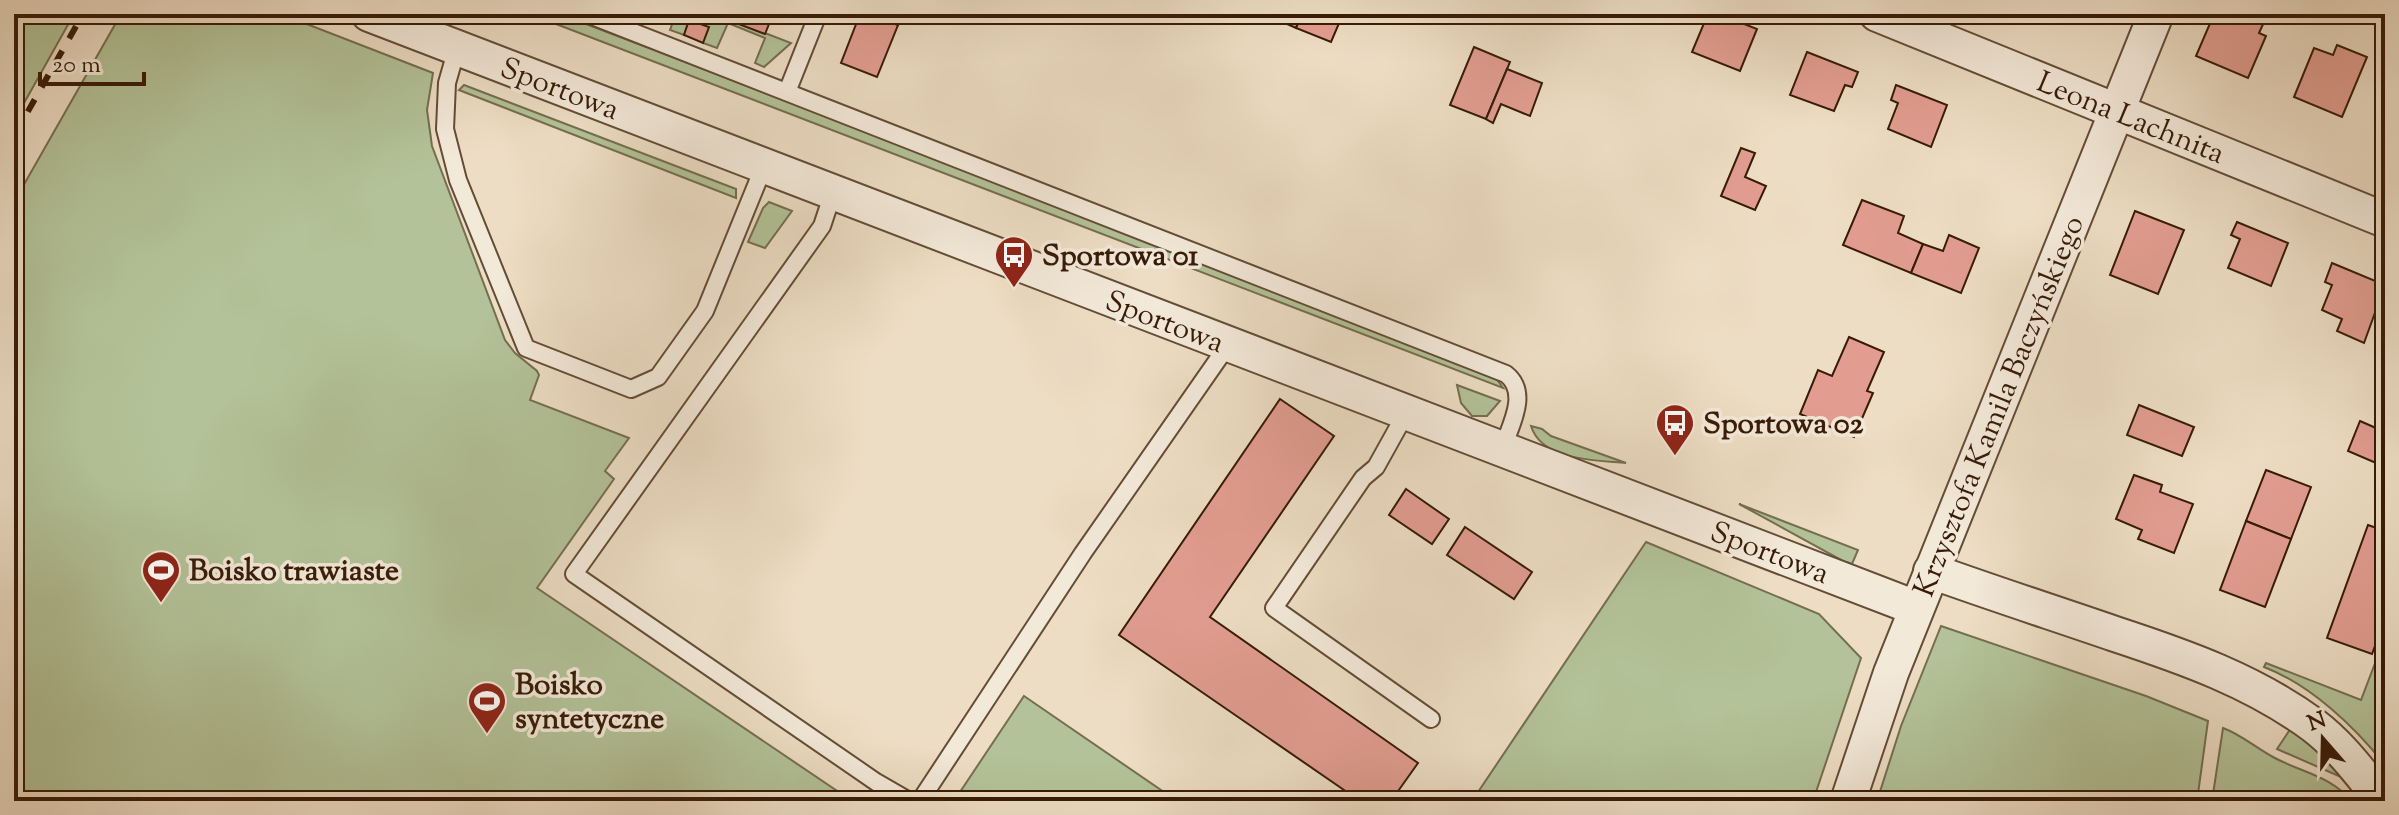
<svg xmlns="http://www.w3.org/2000/svg" width="2399" height="815" viewBox="0 0 2399 815" font-family="'Sorts Mill Goudy',serif">
	<style>
		.green { fill: #b3c298; stroke: #756e50; stroke-width: 2 }
		.building { fill: #e29d90; stroke: #371b07; stroke-width: 2 }
		.lines { fill: none; stroke-linecap: round; stroke-linejoin: round }
		.lane-casing { stroke: #644c36; stroke-width: 20 }
		.street-casing { stroke: #644c36; stroke-width: 38 }
		.lane { stroke: #f3e9d9; stroke-width: 16 }
		.street { stroke: #f3e9d9; stroke-width: 34 }
		.rail { stroke: #371b07; stroke-width: 6; stroke-dasharray: 14 14; stroke-linecap: butt }
		.labels { text-anchor: middle; stroke-width: 7; stroke-linejoin: round; paint-order: stroke }
		.street-label { font-size: 30px; fill: #371b07; stroke: #f3e9d9 }
		.poi-label { font-size: 30px; font-weight: bold; fill: #371b07; stroke: #f3e9d9; text-anchor: start }
	</style>
	<rect width="100%" height="100%" fill="#edddc4"/>
	<filter id="stains"><feTurbulence type="fractalNoise" baseFrequency=".0025" numOctaves="4"/><feColorMatrix values="0 0 0 0 .2 0 0 0 0 .09 0 0 0 0 .02 0 0 0 .5 -.17"/></filter>
	<radialGradient id="worn" r=".72"><stop offset=".6" stop-color="#630" stop-opacity="0"/><stop offset="1" stop-color="#630" stop-opacity=".3"/></radialGradient>
	<g class="green">
		<polygon points="14,14 74,14 14,121"/>
		<polygon points="121,14 281,14 433,73 427,110 432,146 505,340 515,353 537,371 539,375 530,400 629,438 605,471 614,479 537,588 852,801 14,801 14,202"/>
		<polygon points="530,14 560,14 654,50 1481,371 1496,378 1503,388"/>
		<polygon points="676,14 715,14 791,43 764,67 755,63 765,38 728,23 717,48 703,43 690,20 684,35 670,30"/>
		<polygon points="464,85 736,189 736,198 459,90"/>
		<polygon points="769,202 792,211 765,248 748,242 763,208"/>
		<polygon points="1457,385 1500,401 1487,416 1472,416 1461,403"/>
		<path d="M 1531,426 L 1542,429 L 1551,436 L 1626,463 C 1595,460 1542,461 1531,426 Z"/>
		<polygon points="1739,504 1858,550 1852,564 1843,561"/>
		<polygon points="1646,542 1819,614 1861,658 1813,801 1472,801"/>
		<polygon points="1941,626 2146,696 2208,721 2197,801 1877,801 1901,726"/>
		<path d="M 2385,637 L 2385,765 C 2355,727 2311,685 2264,667 L 2266,663 L 2361,700 Z"/>
		<polygon points="1024,696 1177,801 954,801"/>
		<path d="M 2223,728 C 2242,735 2256,748 2273,757 C 2300,772 2332,776 2351,801 L 2212,801 Z"/>
		<polygon points="2294,730 2313,744 2348,780 2277,749 2289,731"/>
	</g>
	<g class="building">
		<polygon points="731,14 773,14 765,34 728,20"/>
		<polygon points="860,14 870,14 898,25 877,77 841,63"/>
		<polygon points="870,14 903,14 898,25"/>
		<polygon points="1264,14 1302,14 1296,28"/>
		<polygon points="1302,14 1343,14 1331,42 1296,28"/>
		<polygon points="2214,14 2236,24 2241,14 2264,22 2259,33 2266,36 2248,78 2196,56"/>
		<polygon points="1707,16 1721,22 1724,16 1757,29 1740,71 1692,52"/>
		<polygon points="689,20 709,27 703,43 684,35"/>
		<polygon points="2337,45 2367,57 2342,117 2294,97 2314,48 2333,55"/>
		<polygon points="1474,47 1510,62 1486,119 1450,105"/>
		<polygon points="1807,52 1858,72 1852,87 1845,85 1834,111 1790,95"/>
		<polygon points="1507,69 1542,83 1530,116 1501,104 1493,123 1486,119"/>
		<polygon points="1896,85 1947,105 1931,147 1888,129 1898,103 1891,100"/>
		<polygon points="1741,148 1755,153 1745,177 1766,186 1755,210 1721,196"/>
		<polygon points="1862,200 1904,216 1898,233 1923,244 1911,273 1843,245"/>
		<polygon points="2135,211 2184,230 2158,294 2110,275"/>
		<polygon points="2237,222 2288,243 2271,286 2228,268 2240,239 2231,235"/>
		<polygon points="1949,235 1979,248 1961,293 1911,273 1923,244 1943,251"/>
		<polygon points="2332,263 2385,285 2364,343 2337,331 2342,319 2322,310 2332,285 2325,282"/>
		<polygon points="1849,337 1884,352 1867,391 1873,393 1854,437 1800,414 1818,370 1832,376"/>
		<polygon points="1280,399 1334,436 1210,617 1418,763 1391,801 1360,801 1119,635"/>
		<polygon points="2139,405 2194,427 2182,456 2127,435"/>
		<polygon points="2360,421 2385,432 2383,466 2348,451"/>
		<polygon points="2266,470 2311,487 2291,539 2246,521"/>
		<polygon points="2134,475 2162,485 2160,492 2193,504 2174,553 2138,539 2142,530 2116,519"/>
		<polygon points="1406,489 1449,519 1432,544 1389,515"/>
		<polygon points="2246,521 2291,539 2265,607 2220,590"/>
		<polygon points="2368,525 2385,531 2385,619 2372,654 2327,638"/>
		<polygon points="1465,527 1532,572 1514,599 1447,555"/>
	</g>
	<g class="lines">
		<g class="lane-casing">
			<g id="lane">
				<path d="M 587,14 L 1506,374 C 1530,393 1510,426 1502,450"/>
				<polyline points="457,48 447,83 445,129 458,180 526,348 631,389 658,377 705,311 764,166"/>
				<polyline points="787,92 818,14"/>
				<polyline points="833,193 822,226 574,574 876,782 909,801"/>
				<polyline points="1406,413 1376,467 1363,478 1274,608 1431,719"/>
				<polyline points="920,801 1083,553 1228,345"/>
			</g>
		</g>
		<g class="street-casing">
			<g id="street">
				<polyline points="369,14 1916,608"/>
				<polyline points="1877,14 2385,220"/>
				<path d="M 1931,571 C 1992,593 2054,613 2115,634 C 2185,657 2253,681 2313,725 C 2341,746 2361,774 2383,801"/>
				<polyline points="1848,801 1891,673 2156,14"/>
			</g>
		</g>
		<use href="#lane" class="lane"/>
		<use href="#street" class="street"/>
		<polyline class="rail" points="14,136 83,14"/>
	</g>
	<defs>
		<g id="bus-pin" transform="scale(2)"><path d="M0 17L-7.5 6A9.5 9.5 0 1 1 7.5 6Z" fill="#8f2418" stroke="#f3e9d9"/><path d="M-5-6H5V4H4V6H2V4H-2V6H-4V4H-5ZM-3.5-4V0h7V-4ZM-3.5 1.2v1.5H-2V1.2ZM2 1.2v1.5H3.5V1.2Z" fill="#fff"/></g>
		<g id="stadium-pin" transform="scale(2)"><path d="M0 17L-7.5 6A9.5 9.5 0 1 1 7.5 6Z" fill="#8f2418" stroke="#f3e9d9"/><path d="M0-5a6.5 5 0 1 0 0 10a6.5 5 0 1 0 0-10ZM-3.5-1.8h7v3.6h-7Z" fill="#fff"/></g>
	</defs>
	<g fill-rule="evenodd">
		<use href="#bus-pin" x="1014" y="255"/>
		<use href="#bus-pin" x="1675" y="423"/>
		<use href="#stadium-pin" x="161" y="570"/>
		<use href="#stadium-pin" x="487" y="701"/>
	</g>
	<g class="labels">
		<g class="street-label">
			<text transform="translate(560 88) rotate(21)" y="10">Sportowa</text>
			<text transform="translate(2131 117) rotate(22)" y="10">Leona Lachnita</text>
			<text transform="translate(1165 321) rotate(21)" y="10">Sportowa</text>
			<text transform="translate(1998 406) rotate(-68)" y="10">Krzysztofa Kamila Baczyńskiego</text>
			<text transform="translate(1770 552) rotate(21)" y="10">Sportowa</text>
		</g>
		<g class="poi-label">
			<text x="1042" y="265">Sportowa 01</text>
			<text x="1703" y="433">Sportowa 02</text>
			<text x="189" y="580">Boisko trawiaste</text>
			<text x="515" y="694">Boisko<tspan x="515" dy="34">syntetyczne</tspan></text>
		</g>
	</g>
	<rect width="2399" height="815" fill="none" stroke="#edddc4" stroke-width="48"/>
	<rect x="16" y="16" width="2367" height="783" fill="none" stroke="#371b07" stroke-width="4"/>
	<rect x="24" y="24" width="2351" height="767" fill="none" stroke="#371b07" stroke-width="2"/>
	<g transform="translate(2323 739) rotate(340)" stroke="#f3e9d9" stroke-width="6" paint-order="stroke">
	<path d="M0-6L14 30L0 20L-14 30Z" fill="#371b07"/>
	<text y="-12" font-size="22" font-weight="bold" text-anchor="middle" fill="#371b07">N</text>
	</g>
	<path d="M40 72v12h104v-12" fill="none" stroke="#371b07" stroke-width="4"/>
	<text x="52" y="72" font-size="24" fill="#371b07" stroke="#f3e9d9" stroke-width="6" paint-order="stroke">20 m</text>
	<rect width="100%" height="100%" filter="url(#stains)"/>
	<rect width="100%" height="100%" fill="url(#worn)"/>
</svg>
